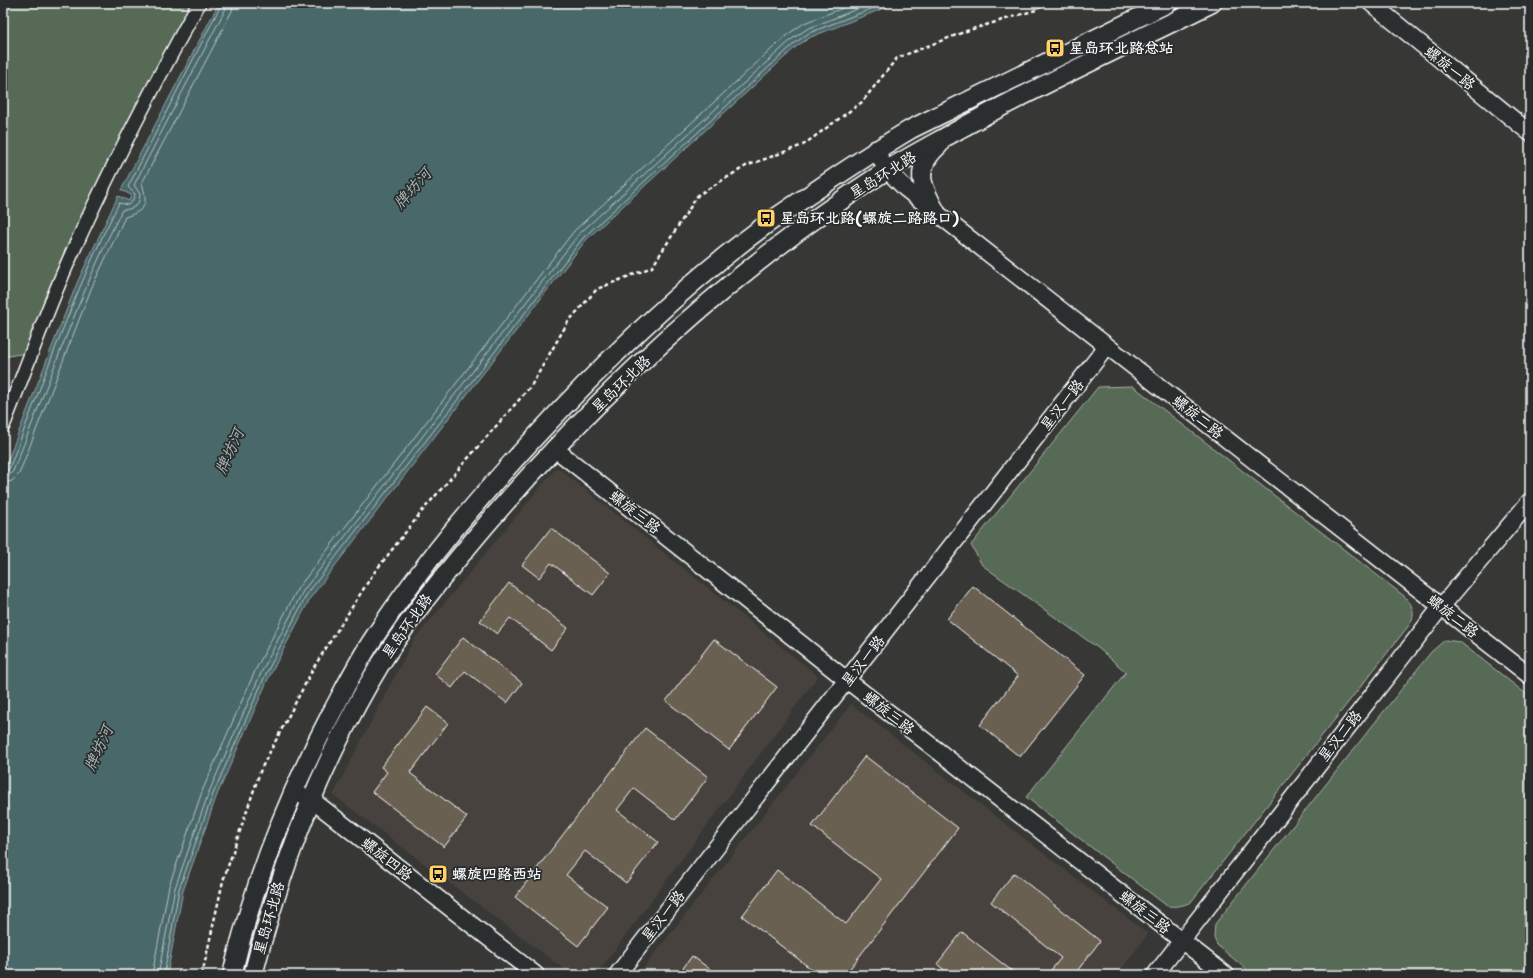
<svg xmlns="http://www.w3.org/2000/svg" width="1533" height="978" viewBox="0 0 1533 978" font-family="'Shantell Sans','LXGW WenKai TC',sans-serif">
	<style>
		.built { fill: #46433d }
		.green { fill: #566a56; stroke: #aab4aa }
		.water { fill: #4a686b; stroke: #92a4a6 }
		.lines { fill: none; stroke-linecap: round; stroke-linejoin: round }
		.shore { stroke: #b7c3c4; stroke-width: 1 }
		.building { fill: #696051; stroke: #fff }
		.minor-casing { stroke: #fff; stroke-width: 16 }
		.tertiary-casing { stroke: #fff; stroke-width: 19 }
		.secondary-casing { stroke: #fff; stroke-width: 21 }
		.path { stroke: #fff; stroke-width: 2.5; stroke-dasharray: 4 3; stroke-linecap: butt }
		.minor { stroke: #2a2d2e; stroke-width: 13 }
		.tertiary { stroke: #2a2d2e; stroke-width: 16 }
		.secondary { stroke: #2a2d2e; stroke-width: 18 }
		.labels { text-anchor: middle; stroke-width: 3.5; stroke-linejoin: round; paint-order: stroke }
		.poi-label { font-size: 15px; font-weight: bold; fill: #fff; stroke: #2a2d2e; text-anchor: start }
		.street-label { font-size: 15px; fill: #fff; stroke: #2a2d2e }
		.water-label { font-size: 16px; font-style: italic; fill: #aebbbc; stroke: #2a2d2e }
	</style>
	<rect width="100%" height="100%" fill="#373735"/>
	<filter id="ink" filterUnits="userSpaceOnUse"><feTurbulence type="fractalNoise" baseFrequency=".025" numOctaves="2"/><feDisplacementMap in="SourceGraphic" scale="8" xChannelSelector="R" yChannelSelector="G"/><feConvolveMatrix kernelMatrix="1 2 1 2 8 2 1 2 1" color-interpolation-filters="sRGB"/></filter>
	<g filter="url(#ink)">
		<g class="built">
			<polygon points="557,467 818,676 596,975 572,975 333,795 413,641"/>
			<polygon points="851,704 1148,934 1117,975 638,975"/>
		</g>
		<g class="green">
			<polygon points="3,3 194,3 26,353 3,357"/>
			<path d="M 1133,386 L 1404,596 C 1413,605 1416,613 1410,624 L 1191,902 C 1183,906 1176,907 1167,906 L 1026,797 L 1126,672 L 1098,648 L 982,565 L 971,545 L 1098,387 Z"/>
			<polygon points="1445,640 1460,642 1530,697 1530,975 1253,975 1217,945 1214,938 1215,924 1431,652"/>
		</g>
		<polygon class="water" points="219,3 897,3 811,37 797,46 586,240 311,597 269,677 217,795 183,891 167,975 3,975 3,472 77,283 118,196 129,201 131,195 121,190"/>
		<g class="lines">
			<g class="shore">
				<path d="M 3,472 L 9,469 C 44,380 75,288 119,203 L 128,205 L 132,202 L 135,194 L 128,187 L 222,3"/>
				<path d="M 3,477 L 9,476 L 13,471 C 49,384 79,294 122,210 C 132,209 140,207 140,194 L 134,185 L 226,8 L 227,3"/>
				<path d="M 3,483 L 12,481 L 19,474 L 91,289 L 125,217 C 147,210 148,204 142,183 L 232,11 L 233,3"/>
				<polyline points="152,975 169,886 203,789 255,671 298,588 574,231 787,35 804,23 856,3"/>
				<polyline points="158,975 175,888 209,792 261,673 303,591 579,234 792,39 807,29 872,3"/>
				<polyline points="164,975 179,889 213,794 265,676 307,594 583,238 795,43 809,33 886,3"/>
			</g>
		</g>
		<g class="building">
			<polygon points="551,528 610,573 593,595 551,563 539,578 522,565"/>
			<polygon points="509,583 568,628 551,650 510,618 497,634 480,621"/>
			<polygon points="973,586 1085,675 1020,757 980,725 1018,676 947,619"/>
			<polygon points="463,637 522,683 507,703 465,671 452,688 435,674"/>
			<polygon points="714,639 777,687 729,750 666,701"/>
			<polygon points="427,707 448,723 410,773 467,817 444,847 372,792 387,772 381,767"/>
			<polygon points="645,728 708,777 675,820 634,788 617,810 658,842 626,883 585,851 566,875 608,907 578,946 515,897"/>
			<polygon points="865,756 958,828 845,975 819,975 742,916 777,870 846,924 881,879 812,826"/>
			<polygon points="1014,873 1100,941 1074,975 1047,975 1061,958 991,902"/>
			<polygon points="962,932 1017,975 950,975 937,964"/>
			<polygon points="692,956 718,975 678,975"/>
		</g>
		<g class="lines">
			<g class="minor-casing">
				<path id="minor" d="M 3,426 C 23,376 41,326 62,276 C 102,183 150,92 199,3"/>
			</g>
			<g class="tertiary-casing">
				<g id="tertiary">
					<polyline points="1371,3 1530,133"/>
					<polyline points="875,149 887,170 906,189 1530,676"/>
					<polyline points="554,448 848,681 1226,975"/>
					<polyline points="293,792 312,800 536,975"/>
					<polyline points="617,975 1107,346"/>
					<polyline points="1155,975 1441,607 1530,501"/>
				</g>
			</g>
			<g class="secondary-casing">
				<g id="secondary">
					<path d="M 936,212 C 921,185 913,168 939,145"/>
					<path d="M 232,975 C 253,884 288,796 331,714 C 345,688 358,661 375,636 C 422,564 478,499 536,436 C 608,358 685,283 771,221 C 791,207 811,194 831,180 C 858,162 884,145 911,129 L 1168,3"/>
					<path d="M 253,975 C 279,874 316,776 368,685 C 401,627 443,576 486,525 C 601,391 735,268 884,172 C 908,157 933,144 958,130 C 1041,84 1127,45 1212,3"/>
				</g>
			</g>
			<polyline class="path" points="202,975 223,881 261,769 314,667 373,574 423,510 531,386 568,322 597,289 652,267 698,195 746,166 803,145 862,102 897,58 969,30 1036,10 1046,3"/>
			<use href="#minor" class="minor"/>
			<use href="#tertiary" class="tertiary"/>
			<use href="#secondary" class="secondary"/>
		</g>
	</g>
	<defs>
		<g id="bus-square" transform="scale(1)"><rect x="-9" y="-9" width="18" height="18" rx="4" fill="#ffd166" stroke="#2a2d2e"/><path d="M-5-6H5V4H4V6H2V4H-2V6H-4V4H-5ZM-3.5-4V0h7V-4ZM-3.5 1.2v1.5H-2V1.2ZM2 1.2v1.5H3.5V1.2Z" fill="#111"/></g>
	</defs>
	<g fill-rule="evenodd">
		<use href="#bus-square" x="1055" y="48"/>
		<use href="#bus-square" x="766" y="218"/>
		<use href="#bus-square" x="438" y="874"/>
	</g>
	<g class="labels">
		<g class="poi-label">
			<text x="1069" y="53">星岛环北路总站</text>
			<text x="780" y="223">星岛环北路(螺旋二路路口)</text>
			<text x="452" y="879">螺旋四路西站</text>
		</g>
		<g class="street-label">
			<text transform="translate(1450 68) rotate(39)" y="5">螺旋一路</text>
			<text transform="translate(883 175) rotate(-32)" y="5">星岛环北路</text>
			<text transform="translate(621 384) rotate(-44)" y="5">星岛环北路</text>
			<text transform="translate(1062 405) rotate(-52)" y="5">星汉一路</text>
			<text transform="translate(1198 417) rotate(38)" y="5">螺旋二路</text>
			<text transform="translate(635 512) rotate(38)" y="5">螺旋三路</text>
			<text transform="translate(1453 616) rotate(38)" y="5">螺旋二路</text>
			<text transform="translate(407 626) rotate(-55)" y="5">星岛环北路</text>
			<text transform="translate(863 661) rotate(-52)" y="5">星汉一路</text>
			<text transform="translate(889 713) rotate(38)" y="5">螺旋三路</text>
			<text transform="translate(1340 736) rotate(-52)" y="5">星汉二路</text>
			<text transform="translate(387 859) rotate(38)" y="5">螺旋四路</text>
			<text transform="translate(1145 912) rotate(38)" y="5">螺旋三路</text>
			<text transform="translate(663 916) rotate(-52)" y="5">星汉一路</text>
			<text transform="translate(269 918) rotate(-74)" y="5">星岛环北路</text>
		</g>
		<g class="water-label">
			<text transform="translate(412 188) rotate(-49)" y="6">牌坊河</text>
			<text transform="translate(229 451) rotate(-66)" y="6">牌坊河</text>
			<text transform="translate(98 748) rotate(-66)" y="6">牌坊河</text>
		</g>
	</g>
	<rect width="1533" height="978" fill="none" stroke="#2a2d2e" stroke-width="16"/>
	<rect x="8" y="8" width="1517" height="962" fill="none" stroke="#fff" stroke-width="1.5" filter="url(#ink)"/>
</svg>
